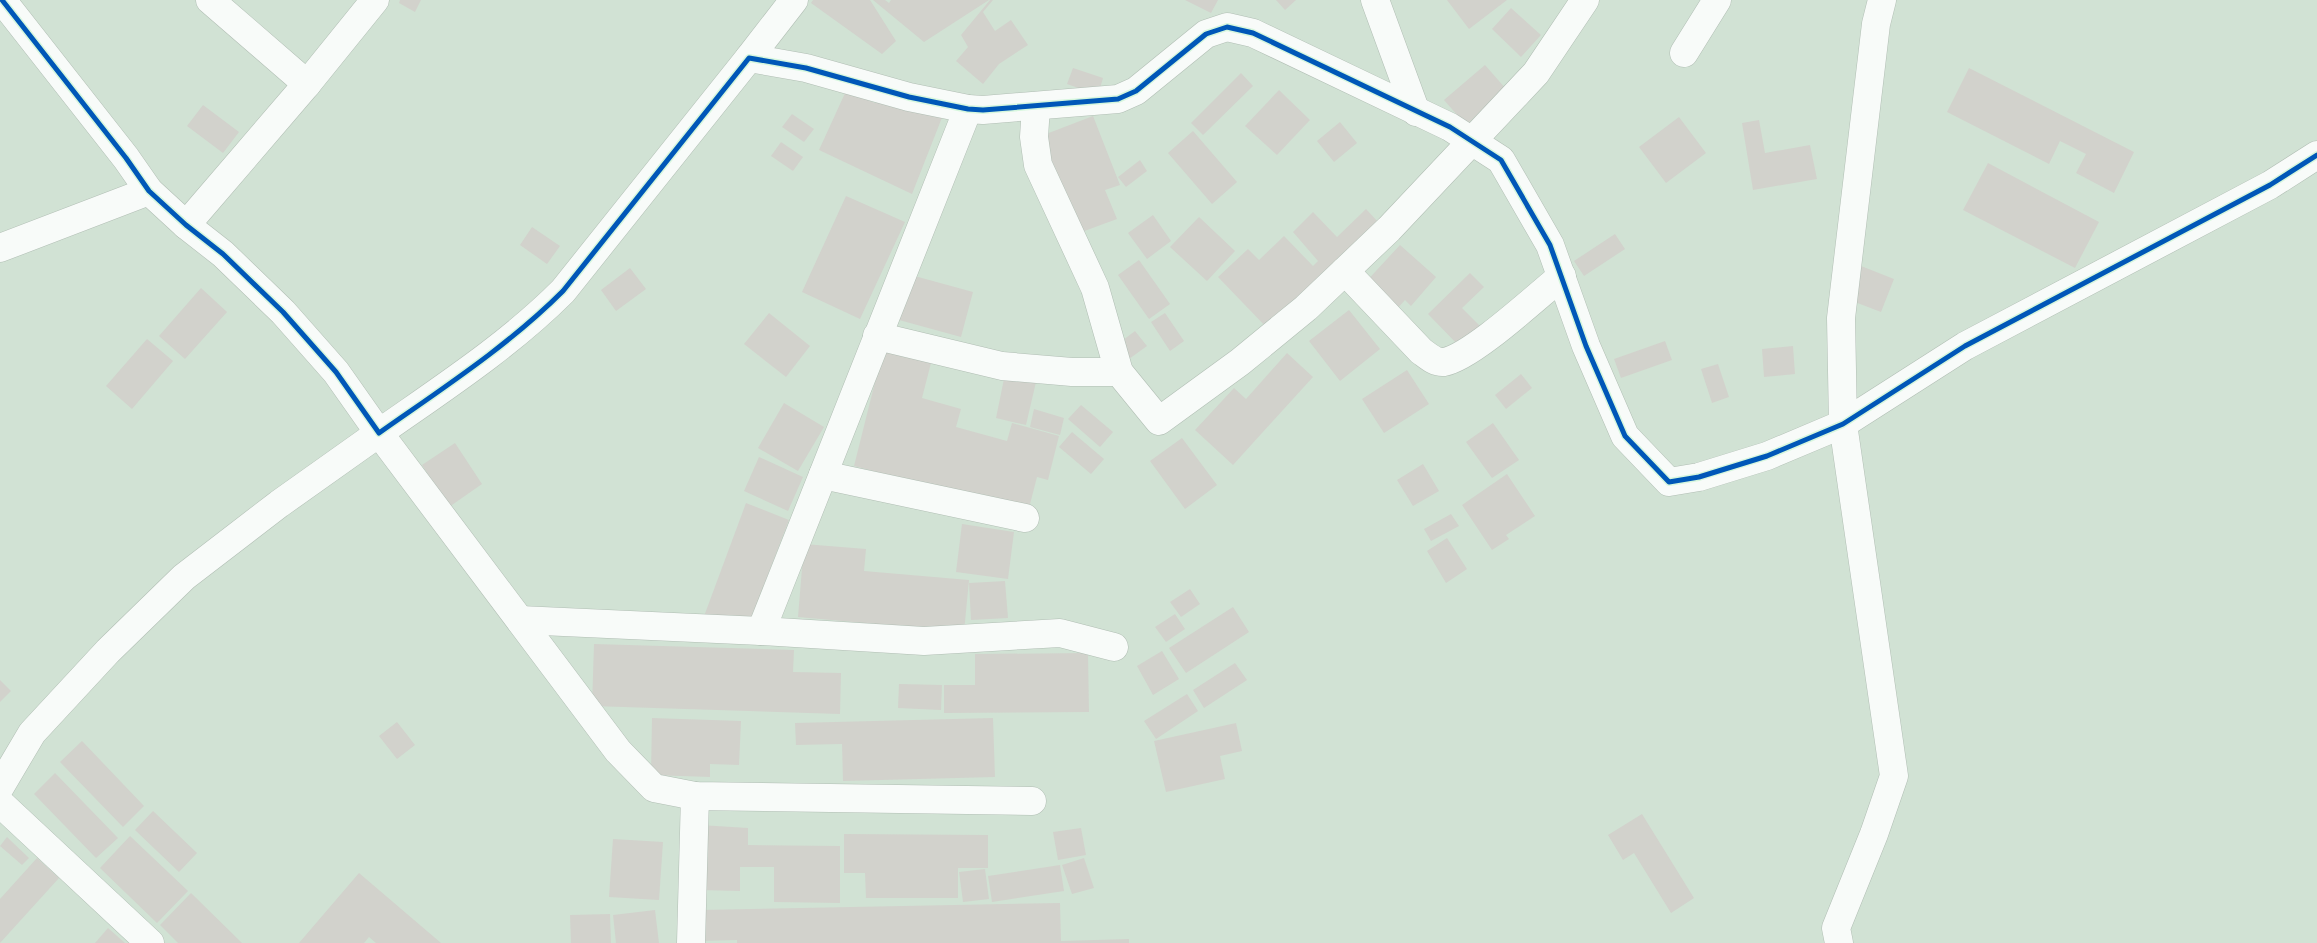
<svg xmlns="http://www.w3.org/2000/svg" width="2317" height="943" viewBox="0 0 2317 943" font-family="'Fira Sans Condensed',sans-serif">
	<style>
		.building { fill: #d2d2cc }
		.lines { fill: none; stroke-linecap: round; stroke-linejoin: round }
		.minor-casing { stroke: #b1beb4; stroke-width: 29 }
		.minor { stroke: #f8fbf9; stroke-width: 28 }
		.cycleway-casing { stroke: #d7f7dd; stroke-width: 8 }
		.cycleway { stroke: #0057b8; stroke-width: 5 }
	</style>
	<rect width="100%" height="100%" fill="#d1e2d4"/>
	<g class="building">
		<polygon points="400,0 421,0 415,12 399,3"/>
		<polygon points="813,0 870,0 896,41 882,54 811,3"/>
		<polygon points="873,0 885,0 889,3 891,0 989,0 924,42"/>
		<polygon points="990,0 993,0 983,12 995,31 1011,20 1028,45 999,64 983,84 956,61 968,47 961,35"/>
		<polygon points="1185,0 1218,0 1211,13"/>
		<polygon points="1276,0 1296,0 1285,10"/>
		<polygon points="1447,0 1507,0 1469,29"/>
		<polygon points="1511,8 1541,35 1521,57 1492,29"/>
		<polygon points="1485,65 1506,89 1466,125 1444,100"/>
		<polygon points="1073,68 1103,78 1098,95 1067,84"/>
		<polygon points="1969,68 2134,152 2114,193 2076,173 2086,154 2060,141 2049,164 1947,112"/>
		<polygon points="1241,73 1253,86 1203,135 1191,123"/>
		<polygon points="1279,90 1310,120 1277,155 1245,126"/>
		<polygon points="846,91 875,103 880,92 943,115 912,194 819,150"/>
		<polygon points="203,105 239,132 223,153 187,126"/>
		<polygon points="792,114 814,129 804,142 782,127"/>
		<polygon points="1093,116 1120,185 1105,190 1117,219 1079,233 1041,136"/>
		<polygon points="1679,117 1706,153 1666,183 1639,147"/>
		<polygon points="1759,120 1765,153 1810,145 1817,179 1753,190 1742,123"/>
		<polygon points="1340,122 1357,143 1334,162 1317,141"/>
		<polygon points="1193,131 1237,182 1212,204 1168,153"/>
		<polygon points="781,142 803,157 793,171 771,156"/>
		<polygon points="1140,160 1147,171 1126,187 1118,177"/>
		<polygon points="1988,163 2099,222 2075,268 1963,210"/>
		<polygon points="846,196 905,222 860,319 802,292"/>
		<polygon points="1366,209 1380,224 1269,330 1218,277 1248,249 1259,260 1284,236 1313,266 1318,261 1293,232 1313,212 1337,237"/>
		<polygon points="1153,215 1171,241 1147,259 1128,233"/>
		<polygon points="1199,217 1235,251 1207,281 1170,247"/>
		<polygon points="532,227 560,246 547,264 520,245"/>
		<polygon points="1615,234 1625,249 1584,276 1574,261"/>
		<polygon points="1400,245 1436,277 1411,306 1405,300 1394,312 1363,285"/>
		<polygon points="1139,260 1170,304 1149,319 1118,275"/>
		<polygon points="1861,266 1894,279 1881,312 1847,299"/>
		<polygon points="630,268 646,289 616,311 601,290"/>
		<polygon points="1470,273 1484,287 1462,308 1484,330 1463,350 1428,314"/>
		<polygon points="911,275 973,292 961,337 899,320"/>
		<polygon points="201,288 227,312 185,359 159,336"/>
		<polygon points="1349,310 1380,349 1340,381 1309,341"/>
		<polygon points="769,313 810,346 786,377 744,344"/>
		<polygon points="1165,313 1184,341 1170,351 1151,322"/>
		<polygon points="1135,331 1147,346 1129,359 1118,344"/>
		<polygon points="147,339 173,361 132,409 106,386"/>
		<polygon points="1665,341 1672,360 1621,378 1614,359"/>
		<polygon points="1793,346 1795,374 1764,377 1762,349"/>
		<polygon points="883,350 931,363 922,398 961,409 956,427 1007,441 1012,423 1059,436 1048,480 1037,477 1028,512 854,466"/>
		<polygon points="1287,353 1313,377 1233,465 1195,430 1234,388 1246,399"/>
		<polygon points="1718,364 1729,397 1712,403 1701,369"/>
		<polygon points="1407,370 1429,404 1384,433 1362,399"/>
		<polygon points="1005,374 1036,382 1026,425 996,418"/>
		<polygon points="1521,374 1532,388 1506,409 1495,395"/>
		<polygon points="784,403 824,427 798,471 758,448"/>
		<polygon points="1081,405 1113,432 1100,447 1068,419"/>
		<polygon points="1034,409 1064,418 1060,435 1030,427"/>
		<polygon points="1493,423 1519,460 1492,478 1466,442"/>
		<polygon points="1072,432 1104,459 1091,474 1059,447"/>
		<polygon points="1182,438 1217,485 1185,509 1150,461"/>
		<polygon points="455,443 482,484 449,507 422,465"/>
		<polygon points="759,457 803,477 788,511 744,491"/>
		<polygon points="1423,464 1439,491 1413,506 1397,480"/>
		<polygon points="1507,474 1535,516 1506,535 1509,539 1492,550 1462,505"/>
		<polygon points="746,503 789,520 749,624 703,619"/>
		<polygon points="1451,514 1459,526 1431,541 1424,529"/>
		<polygon points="962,524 1014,532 1008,579 956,572"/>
		<polygon points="1447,538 1467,569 1446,583 1427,551"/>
		<polygon points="804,544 866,549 864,571 969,580 964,632 798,617"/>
		<polygon points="1005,581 1008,618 971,620 969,583"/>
		<polygon points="1190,589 1200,604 1181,617 1170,602"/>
		<polygon points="1233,607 1249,632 1186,673 1169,648"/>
		<polygon points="1175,614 1185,629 1166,642 1155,627"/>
		<polygon points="594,644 794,650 793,672 841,673 840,714 592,706"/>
		<polygon points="1162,651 1179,679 1153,695 1137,666"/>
		<polygon points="1088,653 1089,712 944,713 944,685 975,685 975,654"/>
		<polygon points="1235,663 1247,680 1204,708 1193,690"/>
		<polygon points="0,680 11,691 0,702"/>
		<polygon points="899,684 942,685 941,710 898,708"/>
		<polygon points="1187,694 1198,711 1156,739 1144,721"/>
		<polygon points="652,718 741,721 739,765 710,764 710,777 651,775"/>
		<polygon points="993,718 995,777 843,781 842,744 796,745 795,723"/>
		<polygon points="397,722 415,745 397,759 379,736"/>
		<polygon points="1236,723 1242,751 1220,756 1225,779 1166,792 1154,741"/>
		<polygon points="82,741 144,806 123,827 60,762"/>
		<polygon points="55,773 118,838 96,858 34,794"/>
		<polygon points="153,811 197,853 179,872 135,830"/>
		<polygon points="1642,814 1694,898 1671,913 1634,853 1623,860 1608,835"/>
		<polygon points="700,825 748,828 748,845 840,846 840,903 774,902 774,867 740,867 740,891 698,890"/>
		<polygon points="1081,828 1086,855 1058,860 1053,832"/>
		<polygon points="844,834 988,835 988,868 958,868 958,898 866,898 865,873 844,873"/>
		<polygon points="130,836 188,891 157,923 100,868"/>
		<polygon points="7,837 29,858 22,865 0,846"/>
		<polygon points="613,839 663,842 659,900 609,897"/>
		<polygon points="37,858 59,878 0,943 0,899"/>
		<polygon points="1084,858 1094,888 1072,894 1062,865"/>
		<polygon points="1060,865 1064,891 992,902 988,876"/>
		<polygon points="985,869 989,899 963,902 959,872"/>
		<polygon points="359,873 441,943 376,943 369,937 364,943 299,943"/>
		<polygon points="191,893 242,943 178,943 160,925"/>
		<polygon points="1060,903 1061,941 1129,939 1129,943 737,943 737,940 698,941 699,910"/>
		<polygon points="655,910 659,943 616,943 613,915"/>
		<polygon points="610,914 611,943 571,943 570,915"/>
		<polygon points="108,928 125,943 95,943"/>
	</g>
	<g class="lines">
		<g class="minor-casing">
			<g id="minor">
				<path d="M 2,0 L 126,158 L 149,191 L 186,225 L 223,254 L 283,312 L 336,372 L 379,433 C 443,388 508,346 563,291 L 749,58 L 806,68 L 909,97 L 968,109 L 983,110 L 1118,99 L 1136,91 L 1206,34 L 1227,27 L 1253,33 L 1450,127 L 1501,160 L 1550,245 L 1586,346 L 1625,436 L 1669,482 L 1699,477 L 1767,456 L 1843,424 L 1965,346 L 2270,185 L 2317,155"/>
				<polyline points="210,0 307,84"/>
				<polyline points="1375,0 1416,112"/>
				<polyline points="1684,53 1717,0"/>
				<polyline points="749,58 794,0"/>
				<polyline points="1036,106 1034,137 1038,165 1095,288 1119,372 1159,421 1240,362 1306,308 1389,229 1536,73 1585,0"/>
				<polyline points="186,225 307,84 375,0"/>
				<polyline points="0,248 149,191"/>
				<path d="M 1345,271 L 1421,351 C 1428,356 1435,363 1444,362 C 1472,357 1537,296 1562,276"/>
				<polyline points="877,336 1002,366 1072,372 1119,372"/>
				<polyline points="823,475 1025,518"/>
				<polyline points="520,620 761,631 924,641 1060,633 1114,647"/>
				<polyline points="761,631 968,109"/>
				<polyline points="0,787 32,733 108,651 184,577 279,504 379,433 618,751 654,788 695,796 1032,801"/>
				<polyline points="0,803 150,943"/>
				<polyline points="691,943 695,796"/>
				<polyline points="1839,943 1836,928 1874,834 1894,776 1843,424 1841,318 1876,24 1882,0"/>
			</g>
		</g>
		<use href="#minor" class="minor"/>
		<g class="cycleway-casing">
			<path id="cycleway" d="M 2,0 L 126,158 L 149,191 L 186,225 L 223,254 L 283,312 L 336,372 L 379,433 C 443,388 508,346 563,291 L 749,58 L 806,68 L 909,97 L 968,109 L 983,110 L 1118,99 L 1136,91 L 1206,34 L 1227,27 L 1253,33 L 1450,127 L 1501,160 L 1550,245 L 1586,346 L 1625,436 L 1669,482 L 1699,477 L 1767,456 L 1843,424 L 1965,346 L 2270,185 L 2317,155"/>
		</g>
		<use href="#cycleway" class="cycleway"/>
	</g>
</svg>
